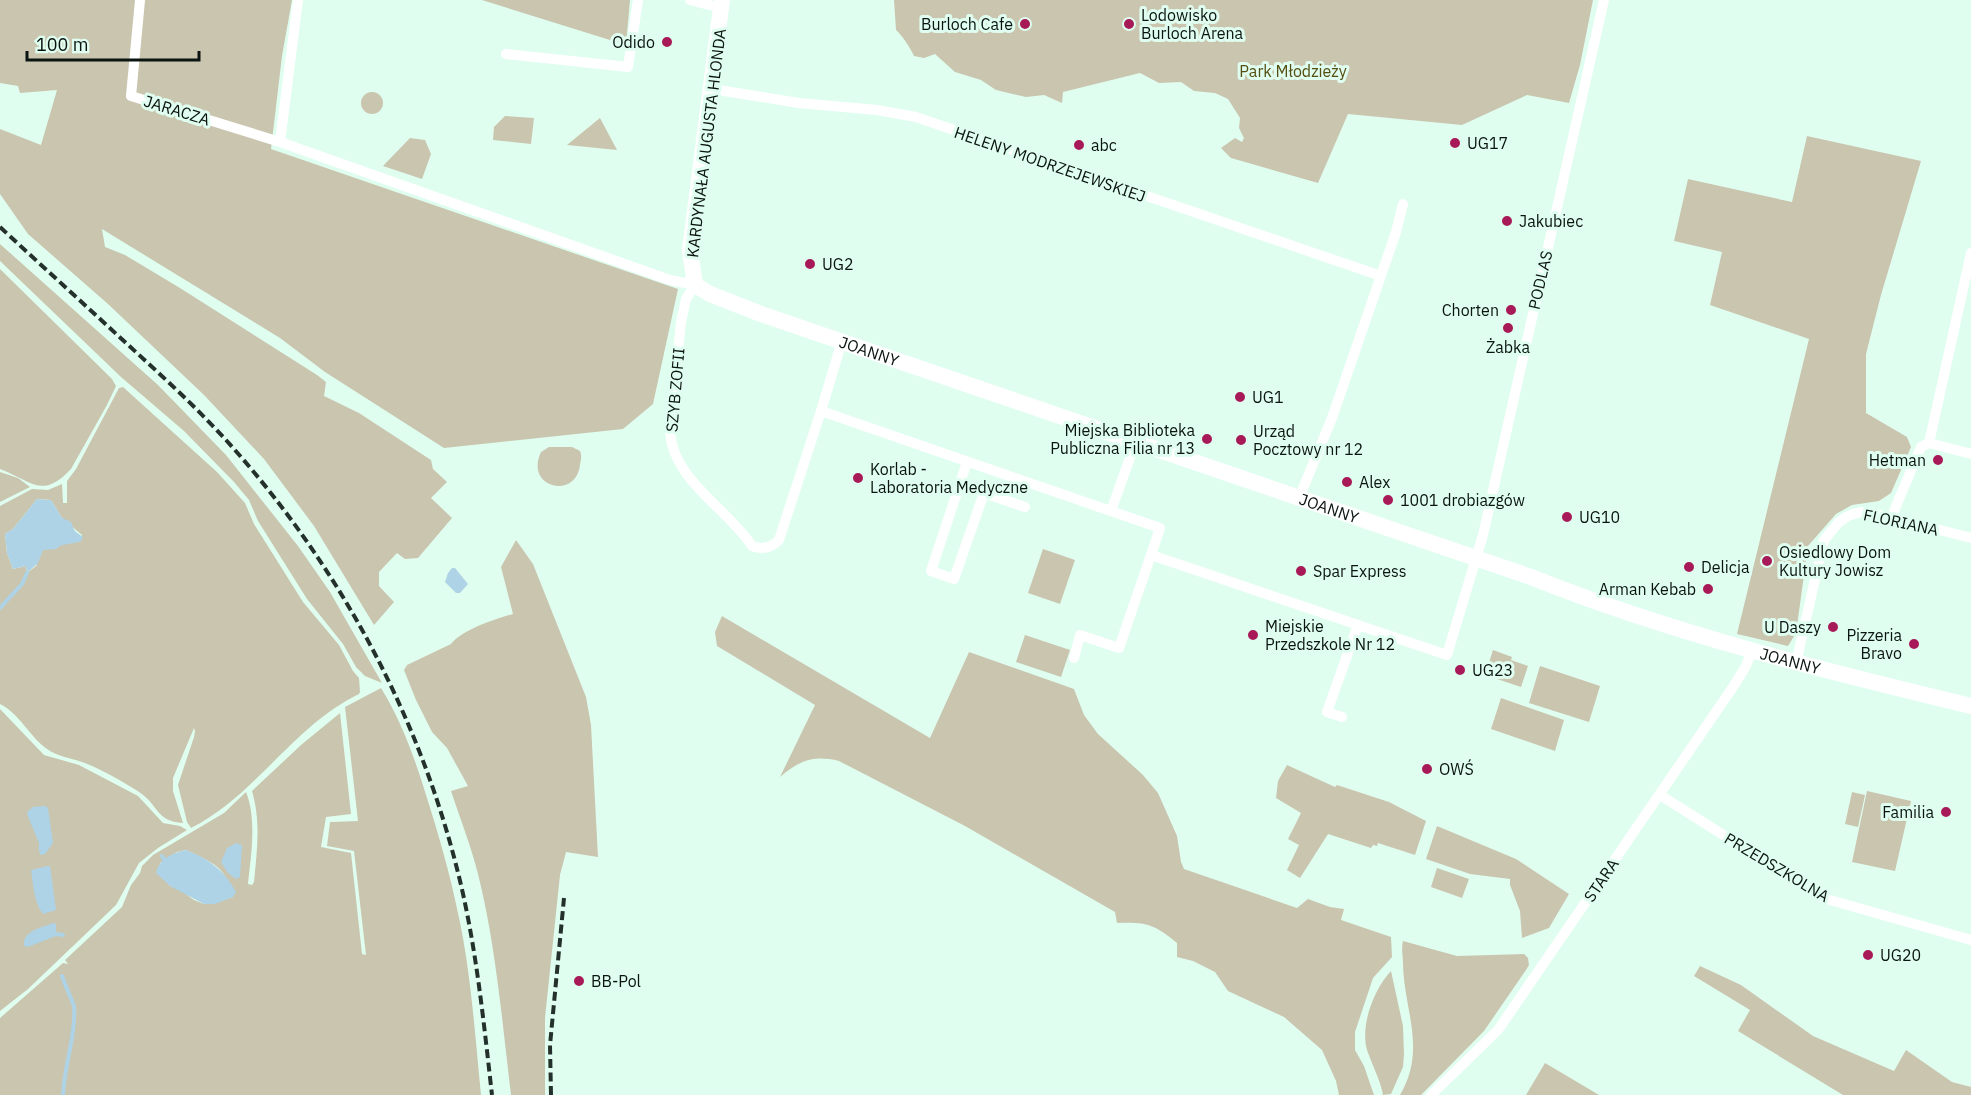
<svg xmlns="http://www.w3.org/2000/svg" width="1971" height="1095" viewBox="0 0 1971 1095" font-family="'IBM Plex Sans',sans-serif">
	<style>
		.green { fill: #c9c5af; fill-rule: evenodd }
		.water { fill: #aed3e6 }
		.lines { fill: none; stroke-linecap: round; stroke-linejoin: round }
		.stream { stroke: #aed3e6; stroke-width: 4 }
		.street { stroke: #fff; stroke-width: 10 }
		.secondary { stroke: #fff; stroke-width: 16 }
		.rail { stroke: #24302b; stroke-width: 4; stroke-dasharray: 9 4.5; stroke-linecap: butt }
		.poi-dot { fill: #a81957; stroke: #e0fef0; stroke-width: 2 }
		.labels { text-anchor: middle; stroke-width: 6; stroke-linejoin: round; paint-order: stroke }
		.poi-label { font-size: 16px; fill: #0a1410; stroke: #e0fef0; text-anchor: start }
		.park-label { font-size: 16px; fill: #564d12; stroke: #e0fef0 }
		.street-label { font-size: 16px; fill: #0a1410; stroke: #e0fef0 }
	</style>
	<rect width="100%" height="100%" fill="#e0fef0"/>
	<g class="green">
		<polygon points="0,0 292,0 282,56 271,149 678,289 653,404 623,429 444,448 325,372 280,338 102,229 105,247 125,255 180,288 317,375 326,382 324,396 359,413 431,460 433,469 447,482 431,498 452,518 418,558 405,559 397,553 379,572 379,586 394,602 374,625 314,526 264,459 204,395 108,304 28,234 0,194 0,129 41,145 57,90 20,93 18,86 0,83"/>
		<polygon points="482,0 630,0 626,45"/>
		<path d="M 894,0 L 1593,0 L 1580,65 L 1569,103 L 1527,95 L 1462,125 L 1348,114 L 1318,183 L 1231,158 L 1221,148 L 1235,138 L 1242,142 L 1244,138 L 1239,128 L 1240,118 L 1228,99 L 1215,93 L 1194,91 L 1181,82 L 1159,83 L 1140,73 L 1063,92 L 1062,103 L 1044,95 L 1026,97 L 996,90 L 981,80 L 955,72 L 935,54 L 924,58 L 914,56 C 911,49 902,35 896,30 Z"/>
		<circle cx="372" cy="103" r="11"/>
		<polygon points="505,116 534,118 531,144 493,140 494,127"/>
		<polygon points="600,118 617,150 567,145"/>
		<polygon points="1807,136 1921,161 1881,295 1866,354 1866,413 1907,437 1911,447 1891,493 1879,501 1852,505 1836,514 1808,546 1796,633 1788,646 1737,634 1809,339 1710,305 1722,252 1674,241 1688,179 1792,202"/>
		<polygon points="410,138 425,140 431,154 422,179 383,166"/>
		<polygon points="0,244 158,385 226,455 298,546 330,592 382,683 365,676 356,667 343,644 307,599 258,521 249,500 234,482 184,431 121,377 0,261"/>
		<path d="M 0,269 L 112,379 L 116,386 L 107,405 L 71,469 C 42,500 32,481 0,469 Z"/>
		<path d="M 123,387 L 217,472 L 245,503 L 254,524 L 303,602 L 339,645 L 353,671 L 359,678 L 360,692 L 359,694 C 293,726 256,795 191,828 L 187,822 L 178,785 L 194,737 L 195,731 L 194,728 L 173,778 L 173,791 L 183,823 C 155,821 159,805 139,792 C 122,781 101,769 82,762 C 70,758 57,756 47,749 C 29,736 20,714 0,704 L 0,506 L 32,489 L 48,490 L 62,484 L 63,503 L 67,503 L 67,481 L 76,469 L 119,388 ZM 37,499 L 51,500 L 62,518 L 82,535 L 81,541 L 60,545 L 56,549 L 43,549 L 36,566 L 27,573 L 26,566 L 13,569 L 7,553 L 5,534 L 13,529 Z"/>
		<path d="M 549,447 L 572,447 L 580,451 C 582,456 581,459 580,465 C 576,500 524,488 541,452 Z"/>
		<polygon points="0,472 18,478 30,487 0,502"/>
		<path d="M 516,540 L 533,564 L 586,697 L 591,725 L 598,857 L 566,852 L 560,875 L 545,1018 L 545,1095 L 511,1095 C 502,1021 496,946 478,874 C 471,846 460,818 451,791 L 468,786 L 447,748 L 432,732 L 416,700 L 404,670 L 407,665 L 451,644 C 462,630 495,619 513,614 L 501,567 Z"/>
		<polygon points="1043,549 1075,560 1060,604 1028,593"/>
		<path d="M 722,616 L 930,738 L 969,652 L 1074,689 L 1084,715 L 1098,734 L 1143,775 L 1158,793 L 1177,836 L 1181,862 L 1184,869 L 1297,908 L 1308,899 L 1330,907 L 1344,909 L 1341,920 L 1391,937 L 1392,957 L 1373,978 L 1355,1032 L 1355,1050 L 1364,1066 L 1374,1095 L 1339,1095 L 1336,1081 L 1322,1050 L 1284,1017 L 1228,991 L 1215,972 L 1193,961 L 1177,957 L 1177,943 C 1154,924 1146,922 1117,923 L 1115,912 L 965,826 L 839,761 C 814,755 800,760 780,777 L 815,705 L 717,646 L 715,632 Z"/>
		<polygon points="1025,635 1070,650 1061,677 1016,662"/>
		<polygon points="1493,650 1512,657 1511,660 1528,666 1521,687 1485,675"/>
		<polygon points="1540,666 1600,686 1589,722 1529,703"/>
		<path d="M 381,688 C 402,722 415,759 427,798 C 439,836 450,874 458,913 C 471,972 475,1035 481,1095 L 0,1095 L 0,1018 L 63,963 L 68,964 L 65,960 L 122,907 L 131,885 L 140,873 L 142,866 L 153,855 L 224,813 L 246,792 C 257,820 251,855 248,884 L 252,885 L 254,882 C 257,850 261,822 252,791 L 301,745 L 340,713 L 351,814 L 326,817 L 321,847 L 351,853 L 362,954 L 366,955 L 354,851 L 327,846 L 330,822 L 358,821 L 345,707 ZM 186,850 C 213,863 226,866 233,897 L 211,904 L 204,904 L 194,900 L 179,889 L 170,886 L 160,863 L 177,852 Z"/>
		<polygon points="1501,698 1564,720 1555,751 1491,729"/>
		<polygon points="0,709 44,755 79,765 138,796 163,823 180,826 187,830 158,848 139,863 116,905 28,989 0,1011"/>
		<polygon points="1287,765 1335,787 1337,785 1389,802 1426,821 1415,855 1378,843 1377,846 1373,845 1371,848 1328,834 1300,878 1287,870 1299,845 1288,839 1301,813 1276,798 1278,781"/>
		<polygon points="1867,791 1911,801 1895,871 1852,862"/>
		<polygon points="1852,792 1865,795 1858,827 1845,824"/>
		<polygon points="1437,826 1516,859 1569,894 1549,928 1522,938 1520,911 1510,885 1510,879 1470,874 1426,859"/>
		<polygon points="1437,868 1469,879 1462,898 1431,887"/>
		<path d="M 1403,941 L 1457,956 L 1524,954 L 1528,958 L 1529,965 L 1526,970 L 1484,1031 L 1421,1095 L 1400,1095 C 1427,1049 1404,1011 1403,964 C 1403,956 1401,949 1403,941 Z"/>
		<polygon points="1700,966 1741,985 1813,1036 1894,1071 1906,1050 1952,1082 1971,1087 1971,1095 1843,1095 1738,1031 1750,1010 1694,976"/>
		<path d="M 1391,971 L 1403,1026 L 1404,1054 L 1403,1067 L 1391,1094 L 1383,1095 C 1380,1079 1372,1065 1367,1050 C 1360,1025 1374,989 1391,971 Z"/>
		<polygon points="1545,1063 1599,1095 1526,1095"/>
	</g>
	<g class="water">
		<path d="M 37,499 L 51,500 L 62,518 C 77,523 69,524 76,532 C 78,534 81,535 83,537 L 81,541 C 72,545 63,542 56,549 L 43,550 L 38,563 L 27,573 L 26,566 L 13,569 L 7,553 L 5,534 L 13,529 Z"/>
		<polygon points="452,568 455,568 468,584 460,593 456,593 445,582 448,573"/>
		<polygon points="45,806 48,808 53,843 45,854 41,855 39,852 39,843 27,814 28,811 33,807"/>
		<polygon points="236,843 242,845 240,877 236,879 228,873 221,862 227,848"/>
		<path d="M 186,850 C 209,859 224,870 236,892 L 233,897 L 215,904 L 204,904 L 170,886 L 156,873 C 159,859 172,853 186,850 Z"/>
		<path d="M 48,866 L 50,866 L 56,910 L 43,914 C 34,903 33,883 31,870 Z"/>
		<path d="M 53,923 L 56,924 L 56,936 L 28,947 L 24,946 C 22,931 41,928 53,923 Z"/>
	</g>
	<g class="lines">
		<g class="stream">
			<polyline points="0,608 22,584 27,573"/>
			<polyline points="162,856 164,859"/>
			<polyline points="56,934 63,935"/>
			<path d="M 62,976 C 64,982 73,1003 74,1006 C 76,1036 64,1066 63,1095"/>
		</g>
		<g class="street">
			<path d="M 140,0 L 131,96 L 280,142 L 670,280 L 695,285 L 686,299 L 681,322 L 670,432 C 673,480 727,508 752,546 C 762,550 771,548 779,540 L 821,411 L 842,341"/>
			<polyline points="690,0 721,8"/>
			<polyline points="506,54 628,67 638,0"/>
			<polyline points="712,89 799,103 877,110 916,117 1381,276"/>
			<polyline points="280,142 298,0"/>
			<polyline points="821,411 1160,528 1151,555 1447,655 1483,535 1604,0"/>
			<polyline points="1929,443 1971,253"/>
			<polyline points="1929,443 1971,454"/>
			<polyline points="967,462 931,571 954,579 984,493 1025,507"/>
			<polyline points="1299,498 1332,418 1396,232 1403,204"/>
			<polyline points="1111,511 1136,441"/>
			<polyline points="1891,518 1921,447 1929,443"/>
			<polyline points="1074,658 1080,635 1119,648 1151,555"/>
			<polyline points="1796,663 1824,540 1839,522 1848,516 1860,512 1873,513 1971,538"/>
			<polyline points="1342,717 1327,712 1358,625"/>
			<polyline points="1660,795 1823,898 1971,940"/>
			<polyline points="1431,1095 1498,1030 1733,687 1746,666 1752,650"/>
		</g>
		<path class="secondary" id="s1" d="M 722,0 L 690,250 L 695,285 L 710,294 L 761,314 L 1531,577 C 1673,634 1822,670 1971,706"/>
		<g class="rail">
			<path d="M 0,227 C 42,266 84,304 126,343 C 160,374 195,406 226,440 C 340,566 422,719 461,885 C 477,954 484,1025 492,1095"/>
			<polyline points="551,1095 550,1045 564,898"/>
		</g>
	</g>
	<g class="poi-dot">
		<circle cx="1025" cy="24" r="6"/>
		<circle cx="1129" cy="24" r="6"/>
		<circle cx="667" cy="42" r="6"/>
		<circle cx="1455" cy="143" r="6"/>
		<circle cx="1079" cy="145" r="6"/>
		<circle cx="1507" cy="221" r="6"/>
		<circle cx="810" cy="264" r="6"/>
		<circle cx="1511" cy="310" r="6"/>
		<circle cx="1508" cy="328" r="6"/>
		<circle cx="1240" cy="397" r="6"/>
		<circle cx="1207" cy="439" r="6"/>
		<circle cx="1241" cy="440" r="6"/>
		<circle cx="1938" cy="460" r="6"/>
		<circle cx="858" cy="478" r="6"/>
		<circle cx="1347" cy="482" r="6"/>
		<circle cx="1388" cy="500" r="6"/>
		<circle cx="1567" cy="517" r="6"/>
		<circle cx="1767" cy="561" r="6"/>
		<circle cx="1689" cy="567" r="6"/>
		<circle cx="1301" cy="571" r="6"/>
		<circle cx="1708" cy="589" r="6"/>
		<circle cx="1833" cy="627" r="6"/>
		<circle cx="1253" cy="635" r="6"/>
		<circle cx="1914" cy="644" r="6"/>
		<circle cx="1460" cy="670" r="6"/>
		<circle cx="1427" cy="769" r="6"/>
		<circle cx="1946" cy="812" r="6"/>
		<circle cx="1868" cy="955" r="6"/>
		<circle cx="579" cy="981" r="6"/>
	</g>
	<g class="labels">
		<g class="poi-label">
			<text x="1141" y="21">Lodowisko<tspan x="1141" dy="18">Burloch Arena</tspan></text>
			<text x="1013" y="30" text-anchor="end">Burloch Cafe</text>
			<text x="655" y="48" text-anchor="end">Odido</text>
			<text x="1467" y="149">UG17</text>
			<text x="1091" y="151">abc</text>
			<text x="1519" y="227">Jakubiec</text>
			<text x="822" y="270">UG2</text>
			<text x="1499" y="316" text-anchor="end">Chorten</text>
			<text x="1508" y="353" text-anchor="middle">Żabka</text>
			<text x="1252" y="403">UG1</text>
			<text x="1195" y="436" text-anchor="end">Miejska Biblioteka<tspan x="1195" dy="18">Publiczna Filia nr 13</tspan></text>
			<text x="1253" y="437">Urząd<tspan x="1253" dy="18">Pocztowy nr 12</tspan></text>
			<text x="1926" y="466" text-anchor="end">Hetman</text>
			<text x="870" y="475">Korlab -<tspan x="870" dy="18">Laboratoria Medyczne</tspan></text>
			<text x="1359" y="488">Alex</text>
			<text x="1400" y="506">1001 drobiazgów</text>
			<text x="1579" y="523">UG10</text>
			<text x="1779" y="558">Osiedlowy Dom<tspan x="1779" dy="18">Kultury Jowisz</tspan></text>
			<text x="1701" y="573">Delicja</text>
			<text x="1313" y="577">Spar Express</text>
			<text x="1696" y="595" text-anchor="end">Arman Kebab</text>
			<text x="1265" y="632">Miejskie<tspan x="1265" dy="18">Przedszkole Nr 12</tspan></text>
			<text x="1821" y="633" text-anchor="end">U Daszy</text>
			<text x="1902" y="641" text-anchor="end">Pizzeria<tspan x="1902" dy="18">Bravo</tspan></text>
			<text x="1472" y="676">UG23</text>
			<text x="1439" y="775">OWŚ</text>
			<text x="1934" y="818" text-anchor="end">Familia</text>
			<text x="1880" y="961">UG20</text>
			<text x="591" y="987">BB-Pol</text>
		</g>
		<g class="park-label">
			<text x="1293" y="77">Park Młodzieży</text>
		</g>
		<g class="street-label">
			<text transform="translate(177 110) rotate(17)" y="6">JARACZA</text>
			<text transform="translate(706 143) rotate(-83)" y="6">KARDYNAŁA AUGUSTA HLONDA</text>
			<text transform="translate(1050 164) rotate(19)" y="6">HELENY MODRZEJEWSKIEJ</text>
			<text transform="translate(1540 280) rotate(-77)" y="6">PODLAS</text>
			<text dy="6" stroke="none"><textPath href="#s1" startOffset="474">JOANNY</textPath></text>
			<text transform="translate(675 390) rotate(-85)" y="6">SZYB ZOFII</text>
			<text dy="6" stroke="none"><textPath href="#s1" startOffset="960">JOANNY</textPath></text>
			<text transform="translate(1901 522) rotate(12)" y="6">FLORIANA</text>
			<text dy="6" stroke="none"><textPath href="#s1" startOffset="1446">JOANNY</textPath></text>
			<text transform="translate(1777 867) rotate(31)" y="6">PRZEDSZKOLNA</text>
			<text transform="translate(1601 880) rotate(-56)" y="6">STARA</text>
		</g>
	</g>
	<path d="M27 51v9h172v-9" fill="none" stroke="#0a1410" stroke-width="3"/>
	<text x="36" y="51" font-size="18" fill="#0a1410" stroke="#e0fef0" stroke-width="4.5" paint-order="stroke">100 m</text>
</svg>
